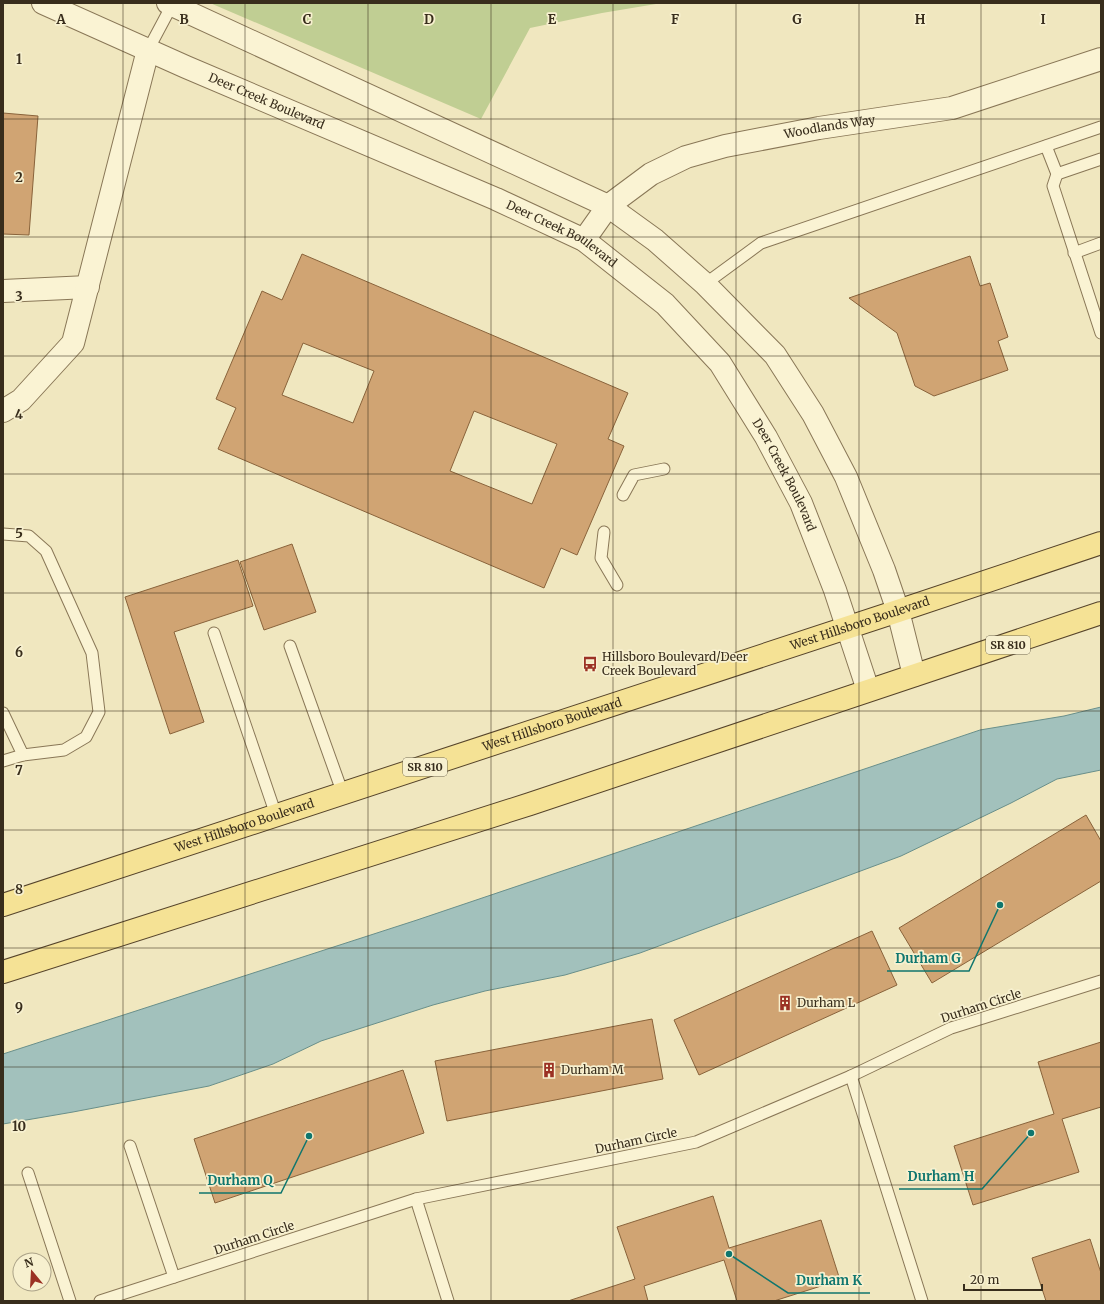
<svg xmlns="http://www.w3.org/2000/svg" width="1104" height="1304" viewBox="0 0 1104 1304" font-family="Merriweather,serif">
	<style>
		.green { fill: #c0ce93 }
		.water { fill: #a2c1bc; stroke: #698f8a }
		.building { fill: #d0a473; stroke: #89633b; fill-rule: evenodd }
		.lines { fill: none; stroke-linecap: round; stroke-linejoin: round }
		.service-casing { stroke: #897757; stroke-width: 13 }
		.minor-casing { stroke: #897757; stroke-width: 24 }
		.primary-casing { stroke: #56442b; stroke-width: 24 }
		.service { stroke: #faf3d3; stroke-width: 11 }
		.minor { stroke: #faf3d3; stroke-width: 22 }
		.primary { stroke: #f5e295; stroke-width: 22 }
		.grid { fill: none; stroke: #382d1c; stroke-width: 1; stroke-opacity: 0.55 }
		.labels { text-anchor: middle; stroke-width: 3.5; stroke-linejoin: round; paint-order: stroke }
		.shield { fill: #f7f0cf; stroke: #716852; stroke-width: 1 }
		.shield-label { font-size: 11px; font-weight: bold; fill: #382d1c }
		.street-label { font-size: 12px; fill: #382d1c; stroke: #f7f0cf }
		.poi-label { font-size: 12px; fill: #382d1c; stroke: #f7f0cf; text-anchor: start }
		.grid-label { font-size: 13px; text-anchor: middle; font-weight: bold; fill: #382d1c; stroke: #f7f0cf; stroke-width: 3.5; stroke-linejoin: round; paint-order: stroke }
		.leader { fill: none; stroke: #0f766e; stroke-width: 1.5 }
		.callout-dot { fill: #0f766e; stroke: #f7f0cf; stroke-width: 1.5 }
		.callout-label { font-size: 13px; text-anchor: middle; font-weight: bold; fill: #0f766e; stroke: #f7f0cf; stroke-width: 3.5; stroke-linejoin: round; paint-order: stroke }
	</style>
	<rect width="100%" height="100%" fill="#f0e7bf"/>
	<polygon class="green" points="210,3 662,3 602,13 530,28 481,119"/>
	<polygon class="water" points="1101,707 1101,770 1057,779 1011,803 901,856 640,953 565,975 485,991 433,1005 321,1041 273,1064 209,1086 73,1112 3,1124 3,1054 417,920 980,730 1064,716"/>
	<g class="building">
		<polygon points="3,113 38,116 29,235 3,234"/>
		<path d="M 302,254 L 628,393 L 608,439 L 624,446 L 577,555 L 561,548 L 544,588 L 218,449 L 236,408 L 216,399 L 262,291 L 282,300 ZM 303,343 L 374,371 L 353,423 L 282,395 ZM 474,411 L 557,444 L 532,504 L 450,471 Z"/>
		<polygon points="970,256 980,286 990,283 1008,337 998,341 1008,370 934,396 915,386 897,333 849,298"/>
		<polygon points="292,544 316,612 264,630 240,562"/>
		<polygon points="238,560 253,606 174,632 204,722 170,734 125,597"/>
		<polygon points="1086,815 1101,841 1101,881 932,983 899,928"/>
		<polygon points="872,931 897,985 699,1075 674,1020"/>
		<polygon points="652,1019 663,1079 447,1121 435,1061"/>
		<polygon points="1101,1042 1101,1107 1062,1119 1079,1172 973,1205 954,1146 1054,1114 1038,1062"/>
		<polygon points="403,1070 424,1133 215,1203 194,1139"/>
		<polygon points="713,1196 729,1248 821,1220 840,1280 774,1301 737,1301 724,1260 644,1286 648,1301 568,1301 635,1279 617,1227"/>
		<polygon points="1090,1239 1101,1273 1101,1301 1046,1301 1032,1258"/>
	</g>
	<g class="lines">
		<g class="service-casing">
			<g id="service">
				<polyline points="148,50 172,5"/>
				<polyline points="1046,146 1057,174 1101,159"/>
				<polyline points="1057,174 1053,186 1101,333"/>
				<polyline points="1074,253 1101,243"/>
				<polyline points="705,284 761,243 1101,127"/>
				<polyline points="623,495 634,475 664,469"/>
				<polyline points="604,532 601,558 617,585"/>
				<polyline points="3,534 29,536 46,551 92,653 99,712 86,737 64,750 23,755 3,761"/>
				<polyline points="214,633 276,815"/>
				<polyline points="290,646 343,794"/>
				<polyline points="3,713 23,755"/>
				<polyline points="851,1076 922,1301"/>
				<polyline points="130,1146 174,1277"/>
				<polyline points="28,1173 70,1301"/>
				<polyline points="416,1199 448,1301"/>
				<polyline points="100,1301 416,1199 696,1142 851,1076 951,1028 1101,981"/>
			</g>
		</g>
		<g class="minor-casing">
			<g id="minor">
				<path id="s1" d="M 43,3 L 186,67 L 496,199 L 584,240 L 665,304 L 720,363 L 766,437 L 801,503 L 835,590 L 868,690"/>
				<polyline points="168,3 608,206 655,240 705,284 775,355 813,414 846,477 884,570 898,611 914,675"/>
				<path id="s2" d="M 584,240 L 608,206 L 651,174 L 686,157 L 725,146 L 819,128 L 952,108 L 1101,59"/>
				<polyline points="3,291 88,287"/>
				<polyline points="3,411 21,400 73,343 148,50"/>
			</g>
		</g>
		<g class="primary-casing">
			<g id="primary">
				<path id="s3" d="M 3,905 L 898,611 L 1101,543"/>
				<polyline points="3,972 530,804 1101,613"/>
			</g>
		</g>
		<use href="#service" class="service"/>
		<use href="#minor" class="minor"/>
		<use href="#primary" class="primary"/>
	</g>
	<path class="grid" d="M 123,3 L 123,1301M 245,3 L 245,1301M 368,3 L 368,1301M 491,3 L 491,1301M 613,3 L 613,1301M 736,3 L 736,1301M 859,3 L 859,1301M 981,3 L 981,1301M 3,119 L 1101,119M 3,237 L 1101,237M 3,356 L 1101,356M 3,474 L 1101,474M 3,593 L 1101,593M 3,711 L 1101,711M 3,830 L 1101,830M 3,948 L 1101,948M 3,1067 L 1101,1067M 3,1185 L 1101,1185"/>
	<defs>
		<g id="bus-bare" transform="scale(1.2)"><path d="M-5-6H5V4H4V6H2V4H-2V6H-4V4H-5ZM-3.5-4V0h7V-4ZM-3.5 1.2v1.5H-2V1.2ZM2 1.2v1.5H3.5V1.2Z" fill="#9b3124" stroke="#f7f0cf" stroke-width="2.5" paint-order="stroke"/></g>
		<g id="building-bare" transform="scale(1.2)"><path d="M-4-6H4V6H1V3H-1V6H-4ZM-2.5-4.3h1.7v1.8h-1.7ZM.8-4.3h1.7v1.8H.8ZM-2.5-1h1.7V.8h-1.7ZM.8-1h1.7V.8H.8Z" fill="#9b3124" stroke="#f7f0cf" stroke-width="2.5" paint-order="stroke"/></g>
	</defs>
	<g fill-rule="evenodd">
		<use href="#bus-bare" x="590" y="664"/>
		<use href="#building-bare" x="785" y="1003"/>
		<use href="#building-bare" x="549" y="1070"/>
	</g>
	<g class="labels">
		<g class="shield">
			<rect x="986" y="636" width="44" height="18" rx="3"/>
			<rect x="403" y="758" width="44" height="18" rx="3"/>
		</g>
		<g class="shield-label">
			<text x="1008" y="649">SR 810</text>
			<text x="425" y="771">SR 810</text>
		</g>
		<g class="street-label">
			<text dy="4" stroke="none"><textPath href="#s1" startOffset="244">Deer Creek Boulevard</textPath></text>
			<text dy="4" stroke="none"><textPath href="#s2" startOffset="281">Woodlands Way</textPath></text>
			<text dy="4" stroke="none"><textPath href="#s1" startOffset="568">Deer Creek Boulevard</textPath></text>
			<text dy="4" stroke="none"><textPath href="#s1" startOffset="904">Deer Creek Boulevard</textPath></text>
			<text dy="4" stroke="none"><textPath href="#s3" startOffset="902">West Hillsboro Boulevard</textPath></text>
			<text dy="4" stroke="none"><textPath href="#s3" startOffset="578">West Hillsboro Boulevard</textPath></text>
			<text dy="4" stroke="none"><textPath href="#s3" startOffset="254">West Hillsboro Boulevard</textPath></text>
			<text transform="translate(981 1006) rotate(-18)" y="4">Durham Circle</text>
			<text transform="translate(636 1141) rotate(-12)" y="4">Durham Circle</text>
			<text transform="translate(254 1238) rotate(-18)" y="4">Durham Circle</text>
		</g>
		<g class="poi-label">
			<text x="602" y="661">Hillsboro Boulevard/Deer<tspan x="602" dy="14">Creek Boulevard</tspan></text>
			<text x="797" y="1007">Durham L</text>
			<text x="561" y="1074">Durham M</text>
		</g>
	</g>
	<g class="grid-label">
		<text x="61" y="24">A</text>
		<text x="184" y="24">B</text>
		<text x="307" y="24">C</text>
		<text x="429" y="24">D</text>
		<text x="552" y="24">E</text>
		<text x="675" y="24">F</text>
		<text x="797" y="24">G</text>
		<text x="920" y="24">H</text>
		<text x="1043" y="24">I</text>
		<text x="19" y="64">1</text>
		<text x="19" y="182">2</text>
		<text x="19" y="301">3</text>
		<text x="19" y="419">4</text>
		<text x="19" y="538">5</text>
		<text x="19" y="657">6</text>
		<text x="19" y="775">7</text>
		<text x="19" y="894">8</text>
		<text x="19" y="1012">9</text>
		<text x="19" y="1131">10</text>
	</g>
	<path class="leader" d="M1000 905L969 971H887M1031 1133L982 1189H899M309 1136L281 1193H199M729 1254L788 1293H870"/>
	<g class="callout-dot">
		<circle cx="1000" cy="905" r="4"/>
		<circle cx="1031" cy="1133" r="4"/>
		<circle cx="309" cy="1136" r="4"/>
		<circle cx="729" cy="1254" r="4"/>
	</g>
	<g class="callout-label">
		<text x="928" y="963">Durham G</text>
		<text x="941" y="1181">Durham H</text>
		<text x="240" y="1185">Durham Q</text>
		<text x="829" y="1285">Durham K</text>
	</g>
	<rect width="1104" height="1304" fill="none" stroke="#382d1c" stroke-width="8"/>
	<g transform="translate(32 1272) rotate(342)"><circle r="19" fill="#f7f0cf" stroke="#aba287"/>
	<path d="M0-3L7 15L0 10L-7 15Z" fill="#9b3124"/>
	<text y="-6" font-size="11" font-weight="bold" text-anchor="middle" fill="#382d1c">N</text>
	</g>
	<path d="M964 1284v6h78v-6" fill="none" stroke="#382d1c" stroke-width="2"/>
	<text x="970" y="1284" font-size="12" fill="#382d1c" stroke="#f7f0cf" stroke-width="3" paint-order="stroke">20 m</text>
</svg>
